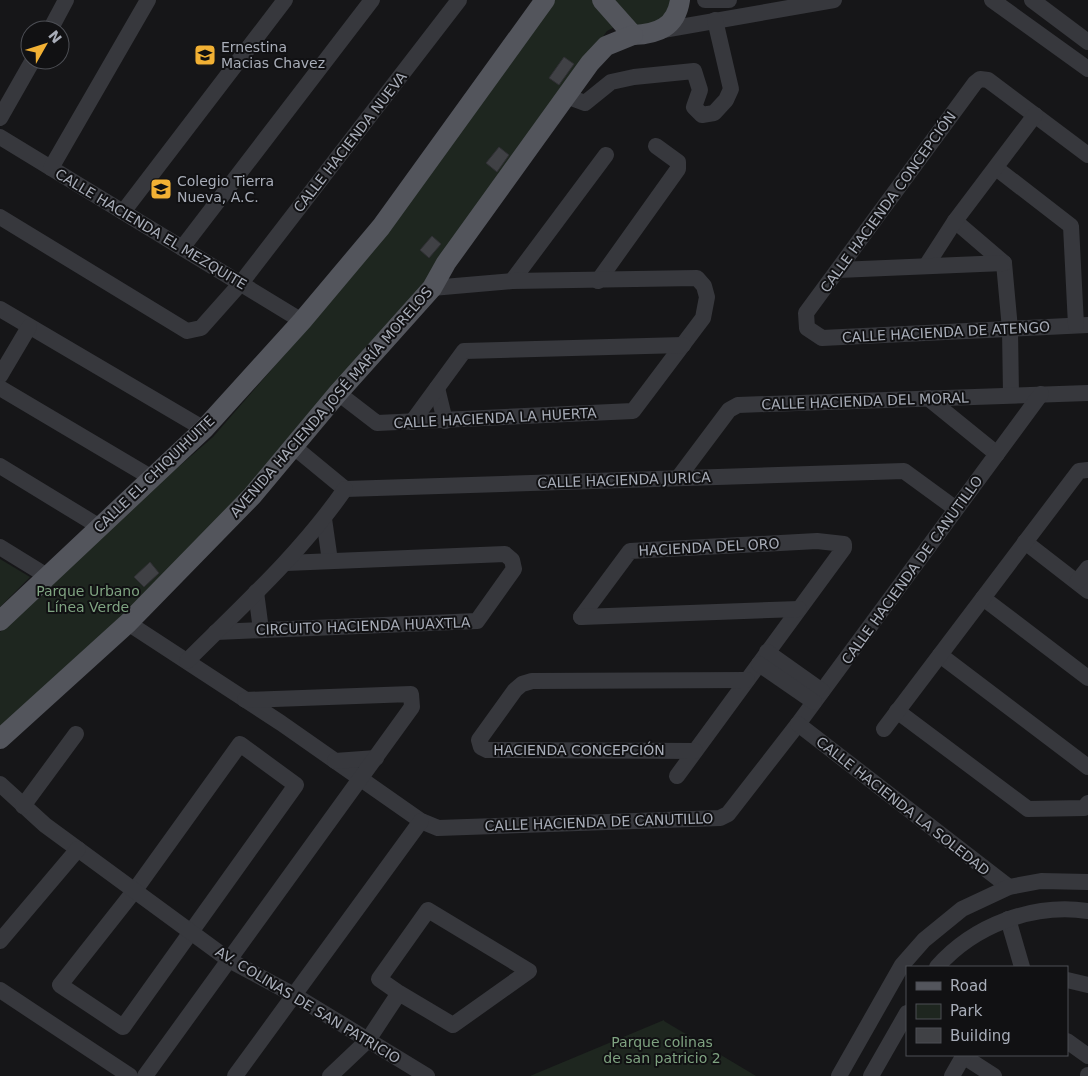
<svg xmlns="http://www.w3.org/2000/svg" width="1088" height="1076" viewBox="0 0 1088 1076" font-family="'DejaVu Sans',sans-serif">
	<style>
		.green { fill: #1e261f }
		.building { fill: #404145; stroke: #303034 }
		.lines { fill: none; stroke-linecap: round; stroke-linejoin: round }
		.minor { stroke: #37383d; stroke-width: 16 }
		.major { stroke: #53555c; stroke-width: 20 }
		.labels { text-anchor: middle; stroke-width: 4; stroke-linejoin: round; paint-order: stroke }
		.poi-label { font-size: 14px; fill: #a8adb8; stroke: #111113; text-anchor: start }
		.street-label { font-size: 14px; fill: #a8adb8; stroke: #111113 }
		.park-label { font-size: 14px; fill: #7fa381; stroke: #111113 }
	</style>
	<rect width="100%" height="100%" fill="#161618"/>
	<g class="green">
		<polygon points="552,0 681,0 657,33 626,21 607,31 422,286 269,466 123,618 0,731 0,632 104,531 213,437 286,353"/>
		<polygon points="0,559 30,577 0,607"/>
		<polygon points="664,1021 756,1076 530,1076 664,1020"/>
	</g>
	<g class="building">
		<polygon points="564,57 574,64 559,85 549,78"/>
		<polygon points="499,147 509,155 497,172 486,163"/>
		<polygon points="432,236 441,244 429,258 420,250"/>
		<polygon points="150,562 159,573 144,587 134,577"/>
	</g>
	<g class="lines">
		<g class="minor">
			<polyline points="705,0 729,0"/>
			<polyline points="992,0 1088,69"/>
			<polyline points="1032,0 1088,42"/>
			<polyline points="50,30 66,0"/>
			<polyline points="663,30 834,0"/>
			<polyline points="566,96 585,103 611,82 634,77 694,71 700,90 694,107 702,115 714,113 726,100 731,89 715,20"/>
			<polyline points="0,118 33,60"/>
			<polyline points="0,137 302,321"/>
			<polyline points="1088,155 988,80 980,79 975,83 806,313 807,328 822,338 1088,325"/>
			<polyline points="51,168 148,0"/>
			<polyline points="996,168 1071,226 1076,325"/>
			<polyline points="123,212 285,0"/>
			<polyline points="0,217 187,331 201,328 241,283 459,0"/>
			<polyline points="955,221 1004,263 1010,329 1011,395"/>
			<polyline points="182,248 372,0"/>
			<polyline points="926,266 955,221 1035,115"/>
			<polyline points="838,270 1004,263"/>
			<polyline points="512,281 606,155"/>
			<polyline points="598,281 678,169 678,162 656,146"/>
			<polyline points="0,309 204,429"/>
			<polyline points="0,376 29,327"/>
			<polyline points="0,388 152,478"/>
			<polyline points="437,388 445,421"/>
			<polyline points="338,393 377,423 633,411 703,318 707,297 704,286 697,278 512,281 432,288"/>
			<polyline points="928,398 997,454"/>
			<polyline points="412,422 464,351 683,345"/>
			<polyline points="294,447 345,489 904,471 956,509"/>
			<polyline points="0,466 100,527"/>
			<polyline points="678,478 729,410 738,405 1088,393"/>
			<polyline points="324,519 330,561"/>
			<polyline points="1025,542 1088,591"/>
			<polyline points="0,547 47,576"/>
			<polyline points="1077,582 1088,568"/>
			<polyline points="256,592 261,630"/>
			<polyline points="983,598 1088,678"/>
			<polyline points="581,617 630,551 817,541 844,544 844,548 677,776"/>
			<polyline points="581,617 799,609"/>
			<polyline points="128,623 281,723 421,821 438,828 720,818 728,814 798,724 1041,394"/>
			<polyline points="216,632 477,621 514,569 512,560 505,554 286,563"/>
			<polyline points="767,652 822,691"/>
			<polyline points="940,655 1088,767"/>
			<path d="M 187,661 C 242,606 300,554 345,489"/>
			<polyline points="759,664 814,702"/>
			<polyline points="897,711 1028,809 1084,808 1088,803"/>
			<polyline points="798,724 1009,887"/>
			<polyline points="884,729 1079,471 1088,470"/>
			<polygon points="240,744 296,785 123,1027 60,985 135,890"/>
			<polyline points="695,751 487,750 481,747 479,740 515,690 522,684 532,681 747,680"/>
			<polyline points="335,761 376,758"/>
			<polyline points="0,784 45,825 229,960 294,995 427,1076"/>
			<polyline points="23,806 76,734"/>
			<polyline points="1008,919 1022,967"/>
			<polyline points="0,941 78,849"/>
			<path d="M 937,967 C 974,925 1033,903 1088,911"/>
			<polyline points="1067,980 1088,985"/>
			<polyline points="0,990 130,1076"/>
			<polyline points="1067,1041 1088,1056"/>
			<polyline points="963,1056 994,1076"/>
			<polyline points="145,1076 412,707 411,694 245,700"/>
			<polyline points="235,1076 421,821"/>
			<polyline points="330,1076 368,1040 399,993 453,1025 529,971 428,910 379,979 399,993"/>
			<polyline points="839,1076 902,965 924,940 962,909 1009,887 1041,881 1088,882"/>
			<polyline points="871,1076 907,1013"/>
			<polyline points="952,1076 964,1055"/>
			<polyline points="1088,1076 1088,1075"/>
		</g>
		<g class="major">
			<path d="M 602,0 L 633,35 C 658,34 676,27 680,0"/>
			<polyline points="0,621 204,429 302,321 381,227 545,0"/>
			<polyline points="0,739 128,623 252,496 338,393 432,288 446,263 590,63 606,46 633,35"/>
		</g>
	</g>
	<defs>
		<g id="school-square" transform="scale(1.125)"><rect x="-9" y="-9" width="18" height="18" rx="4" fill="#f2b134" stroke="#111113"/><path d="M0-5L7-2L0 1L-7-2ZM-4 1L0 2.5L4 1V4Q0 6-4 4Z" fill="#111"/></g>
	</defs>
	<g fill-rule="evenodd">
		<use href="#school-square" x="205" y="55"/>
		<use href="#school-square" x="161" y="189"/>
	</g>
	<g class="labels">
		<g class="poi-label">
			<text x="221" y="52">Ernestina<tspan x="221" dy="16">Macias Chavez</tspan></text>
			<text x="177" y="186">Colegio Tierra<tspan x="177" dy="16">Nueva, A.C.</tspan></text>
		</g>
		<g class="street-label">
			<text transform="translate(350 142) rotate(-52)" y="5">CALLE HACIENDA NUEVA</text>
			<text transform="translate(888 202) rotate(-54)" y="5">CALLE HACIENDA CONCEPCIÓN</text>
			<text transform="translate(151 229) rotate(31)" y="5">CALLE HACIENDA EL MEZQUITE</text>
			<text transform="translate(946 332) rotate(-3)" y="5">CALLE HACIENDA DE ATENGO</text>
			<text transform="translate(865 401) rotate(-2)" y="5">CALLE HACIENDA DEL MORAL</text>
			<text transform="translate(331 402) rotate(-49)" y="5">AVENIDA HACIENDA JOSÉ MARÍA MORELOS</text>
			<text transform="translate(495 418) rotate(-3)" y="5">CALLE HACIENDA LA HUERTA</text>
			<text transform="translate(154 474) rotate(-44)" y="5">CALLE EL CHIQUIHUITE</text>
			<text transform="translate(624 480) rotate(-2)" y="5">CALLE HACIENDA JURICA</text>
			<text transform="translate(709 547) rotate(-3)" y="5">HACIENDA DEL ORO</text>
			<text transform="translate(912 570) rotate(-54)" y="5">CALLE HACIENDA DE CANUTILLO</text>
			<text transform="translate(363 626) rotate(-2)" y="5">CIRCUITO HACIENDA HUAXTLA</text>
			<text x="579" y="755">HACIENDA CONCEPCIÓN</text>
			<text transform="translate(903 806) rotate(38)" y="5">CALLE HACIENDA LA SOLEDAD</text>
			<text transform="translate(599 822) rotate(-2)" y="5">CALLE HACIENDA DE CANUTILLO</text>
			<text transform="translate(308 1005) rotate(31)" y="5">AV. COLINAS DE SAN PATRICIO</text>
		</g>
		<g class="park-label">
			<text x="88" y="596">Parque Urbano<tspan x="88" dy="16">Línea Verde</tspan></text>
			<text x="662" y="1047">Parque colinas<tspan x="662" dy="16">de san patricio 2</tspan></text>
		</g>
	</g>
	<rect x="906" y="966" width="162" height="90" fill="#111113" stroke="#4d4f55"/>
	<rect x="916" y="982" width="25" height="8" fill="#53555c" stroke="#4d4f55"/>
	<text x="950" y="991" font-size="15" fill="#a8adb8">Road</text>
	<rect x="916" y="1004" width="25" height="15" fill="#1e261f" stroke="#4d4f55"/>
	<text x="950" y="1016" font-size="15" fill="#a8adb8">Park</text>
	<rect x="916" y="1028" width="25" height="15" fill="#404145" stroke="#4d4f55"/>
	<text x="950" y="1041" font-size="15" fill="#a8adb8">Building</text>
	<g transform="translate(45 45) rotate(51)"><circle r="24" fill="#111113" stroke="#4d4f55"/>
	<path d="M0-4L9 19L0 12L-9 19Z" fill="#f2b134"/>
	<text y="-8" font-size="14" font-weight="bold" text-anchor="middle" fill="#a8adb8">N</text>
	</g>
</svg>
